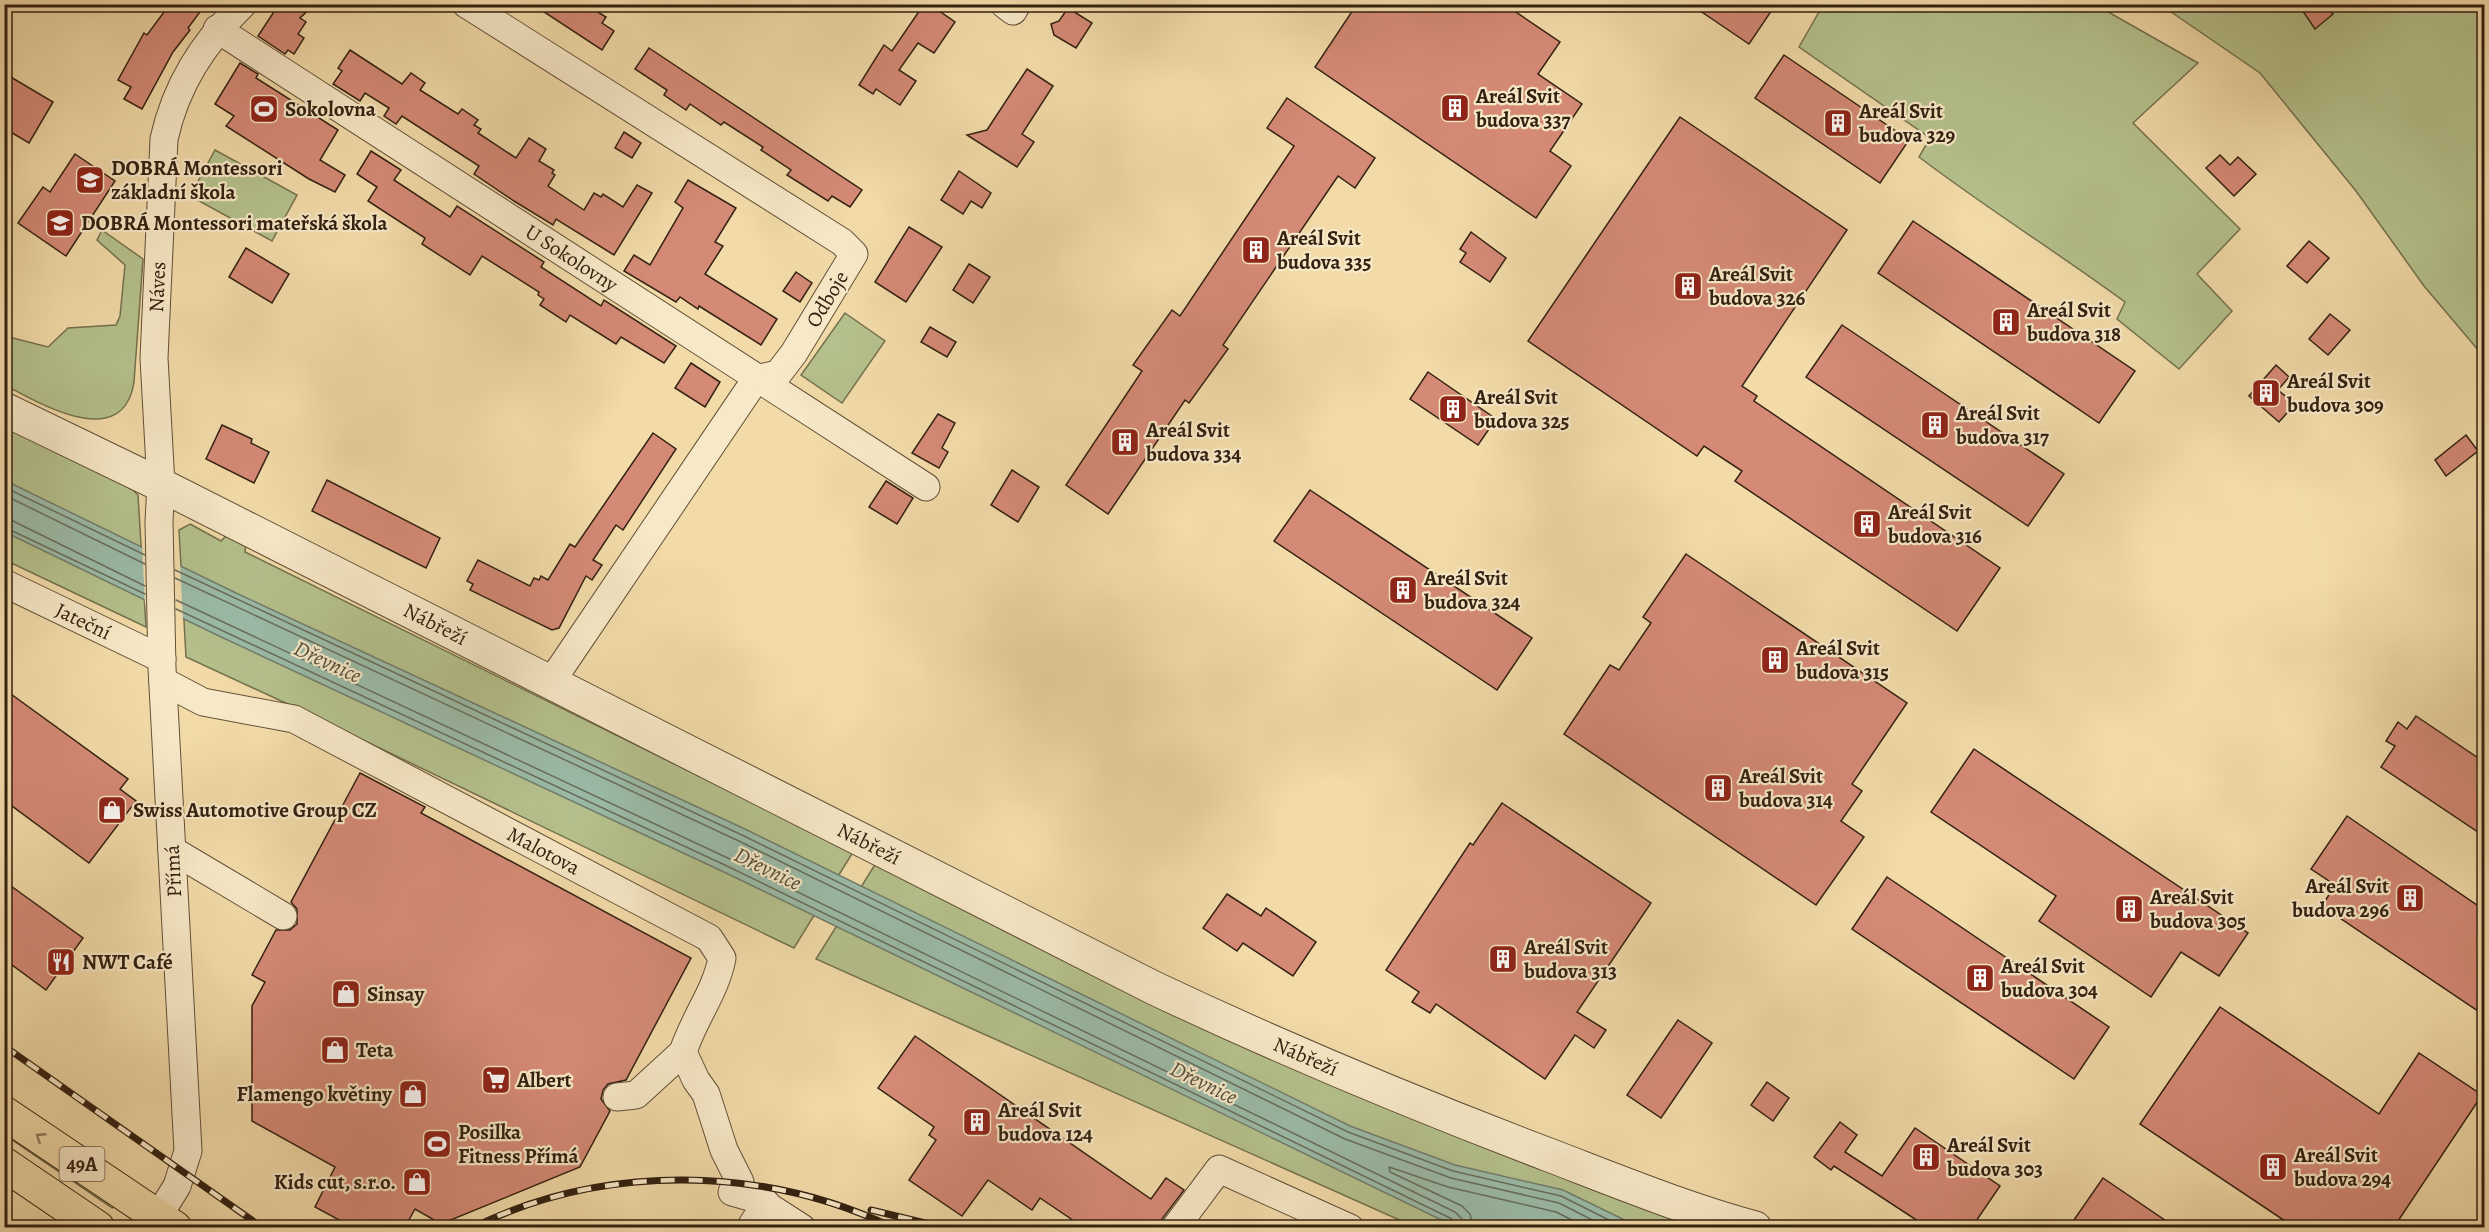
<svg xmlns="http://www.w3.org/2000/svg" width="2489" height="1232" viewBox="0 0 2489 1232" font-family="Alegreya,serif">
	<style>
		.green { fill: #b5c18c; stroke: #74714e; stroke-width: 1.5 }
		.water { fill: #9bbba8; stroke: #717d6c; stroke-width: 1.5 }
		.pier { fill: #f2dba9 }
		.lines { fill: none; stroke-linecap: round; stroke-linejoin: round }
		.shore { stroke: #676e5c; stroke-width: 1.5 }
		.building { fill: #d58a76; stroke: #332111; stroke-width: 1.5 }
		.minor-casing { stroke: #635037; stroke-width: 29 }
		.tertiary-casing { stroke: #635037; stroke-width: 35 }
		.primary-casing { stroke: #332111; stroke-width: 35 }
		.minor { stroke: #f7e8c7; stroke-width: 27 }
		.tertiary { stroke: #f7e8c7; stroke-width: 33 }
		.primary { stroke: #f2dba9; stroke-width: 33 }
		.rail-casing { stroke: #332111; stroke-width: 7 }
		.rail { stroke: #f7e8c7; stroke-width: 4.5; stroke-dasharray: 14; stroke-linecap: butt }
		.oneway { stroke: #927e5d }
		.labels { text-anchor: middle; stroke-width: 4.5; stroke-linejoin: round; paint-order: stroke }
		.shield { fill: #f7e8c7; stroke: #6e5d48; stroke-width: 1.5 }
		.shield-label { font-size: 20px; font-weight: bold; fill: #332111 }
		.poi-label { font-size: 21px; font-weight: bold; fill: #332111; stroke: #f7e8c7; text-anchor: start }
		.street-label { font-size: 21px; fill: #332111; stroke: #f7e8c7 }
		.water-label { font-size: 22px; font-style: italic; fill: #524f3e; stroke: #f7e8c7 }
	</style>
	<rect width="100%" height="100%" fill="#f2dba9"/>
	<filter id="stains"><feTurbulence type="fractalNoise" baseFrequency=".00333" numOctaves="4"/><feColorMatrix values="0 0 0 0 .2 0 0 0 0 .09 0 0 0 0 .02 0 0 0 .5 -.17"/></filter>
	<radialGradient id="worn" r=".72"><stop offset=".6" stop-color="#630" stop-opacity="0"/><stop offset="1" stop-color="#630" stop-opacity=".3"/></radialGradient>
	<g class="green">
		<path d="M 2096,5 L 2198,63 L 2133,123 L 2240,229 L 2197,274 L 2232,311 L 2179,369 L 2117,319 L 2125,302 C 2057,252 1986,208 1919,157 L 1930,138 L 1799,47 L 1823,5 Z"/>
		<polygon points="2161,5 2484,5 2484,357 2424,286 2356,191 2260,73"/>
		<polygon points="215,150 297,195 272,241 190,196"/>
		<path d="M 102,230 L 143,259 L 134,382 C 123,452 42,405 5,385 L 5,336 L 48,347 L 68,328 L 116,325 L 120,316 L 125,265 L 97,240 Z"/>
		<polygon points="845,313 885,341 842,403 801,375"/>
		<polygon points="4,420 131,488 138,495 146,627 5,560"/>
		<polygon points="190,524 221,541 227,535 246,545 245,552 853,852 794,948 305,712 186,657 179,530"/>
		<polygon points="876,863 1713,1227 1415,1227 816,959"/>
		<polygon points="4,1129 117,1206 112,1208 5,1135"/>
	</g>
	<polygon class="water" points="4,480 236,593 747,830 1350,1126 1455,1165 1563,1190 1639,1227 1456,1227 726,873 217,635 5,532"/>
	<polygon class="pier" points="142,544 180,563 183,622 145,604"/>
	<g class="lines">
		<g class="shore">
			<polyline points="4,487 145,555"/>
			<polyline points="4,495 145,564"/>
			<polyline points="4,520 13,521 145,586"/>
			<polyline points="4,527 145,594"/>
			<polyline points="175,570 744,836 1348,1132 1453,1171 1561,1196 1625,1228"/>
			<polyline points="175,578 741,842 1345,1139 1451,1178 1559,1203 1608,1228"/>
			<polyline points="176,600 732,860 1455,1212 1462,1219 1464,1228"/>
			<polyline points="176,609 729,867 1452,1219 1456,1228"/>
			<polyline points="1473,1228 1470,1214 1462,1206 1390,1172 1389,1167 1448,1187 1556,1212 1588,1228"/>
		</g>
	</g>
	<g class="building">
		<polygon points="170,4 190,4 200,12 188,28 190,30 173,52 142,109 124,99 131,87 118,80 144,33 147,35"/>
		<polygon points="279,4 315,4 300,18 306,22 298,34 304,38 294,54 288,50 285,54 258,36"/>
		<polygon points="532,4 585,4 606,17 602,23 614,31 602,50"/>
		<polygon points="924,4 929,4 955,22 934,53 918,43 899,70 916,81 900,105 876,89 873,94 859,85 884,45 892,51"/>
		<polygon points="1357,4 1504,4 1560,42 1538,74 1582,104 1550,151 1571,166 1536,218 1315,67"/>
		<polygon points="1690,4 1776,4 1749,44"/>
		<polygon points="2298,4 2324,4 2333,14 2315,29"/>
		<polygon points="1068,8 1092,23 1076,48 1054,35 1051,24 1059,21"/>
		<polygon points="649,48 862,190 850,207 832,196 828,201 787,175 791,170 761,150 763,147 724,122 721,125 690,104 686,110 664,95 667,90 635,69"/>
		<polygon points="350,50 402,84 411,73 425,83 420,90 458,114 462,109 478,120 474,125 481,129 478,133 516,158 529,138 546,149 539,161 554,170 552,173 555,175 548,186 584,210 594,193 601,197 603,194 623,207 637,185 652,193 614,255 556,219 553,225 514,201 474,174 479,166 402,116 396,124 384,116 389,108 365,93 360,101 333,84 342,71 338,68"/>
		<polygon points="1784,55 1909,140 1880,183 1755,98"/>
		<polygon points="240,63 258,74 256,78 338,130 320,160 345,175 335,192 309,179 226,126 234,116 215,104"/>
		<polygon points="1027,69 1053,86 1022,134 1034,142 1017,167 967,135 987,130"/>
		<polygon points="4,73 53,102 29,143 4,128"/>
		<polygon points="1287,98 1375,158 1355,188 1338,176 1223,345 1228,349 1189,403 1185,400 1108,514 1066,485 1142,371 1133,365 1172,310 1180,316 1294,146 1267,128"/>
		<polygon points="1680,117 1847,230 1742,386 1757,396 1754,401 2000,568 1957,631 1735,481 1742,471 1704,446 1697,456 1528,341"/>
		<polygon points="624,132 641,143 632,158 615,148"/>
		<polygon points="371,151 401,170 394,180 450,217 457,206 544,262 541,267 601,306 604,300 676,346 664,363 621,337 616,344 570,315 566,322 540,305 544,299 538,295 539,292 482,256 470,275 422,244 425,238 368,201 377,187 357,174"/>
		<polygon points="75,154 115,181 66,256 18,223 43,187 50,192"/>
		<polygon points="2220,155 2230,165 2238,157 2256,174 2234,196 2206,168"/>
		<polygon points="959,171 991,193 982,208 971,201 963,214 941,200"/>
		<polygon points="688,180 736,208 715,242 723,246 705,274 777,319 761,345 699,306 698,309 680,297 676,302 624,271 634,255 650,265 683,208 675,202"/>
		<polygon points="1913,221 2135,371 2099,423 1878,273"/>
		<polygon points="909,227 942,247 906,302 875,282"/>
		<polygon points="1471,232 1506,258 1490,282 1460,262 1466,253 1460,249"/>
		<polygon points="2309,241 2329,258 2307,283 2287,266"/>
		<polygon points="246,248 289,274 272,303 229,277"/>
		<polygon points="969,264 990,277 973,303 953,290"/>
		<polygon points="796,272 812,283 800,302 783,291"/>
		<polygon points="2330,314 2350,330 2328,355 2309,339"/>
		<polygon points="1842,325 2064,474 2028,526 1806,377"/>
		<polygon points="930,327 956,342 947,357 921,342"/>
		<polygon points="691,363 720,382 705,407 675,388"/>
		<polygon points="2276,365 2289,377 2278,390 2295,404 2279,422 2249,396"/>
		<polygon points="1428,372 1496,419 1478,445 1410,399"/>
		<polygon points="938,414 955,423 942,448 948,452 939,468 912,453"/>
		<polygon points="222,425 252,439 251,443 269,452 254,483 206,459"/>
		<polygon points="653,433 676,449 623,530 616,525 593,560 602,565 592,580 586,576 559,628 552,630 470,590 473,584 467,581 478,560 530,586 534,578 539,580 541,576 548,580 570,544 575,547"/>
		<polygon points="2466,435 2478,451 2446,476 2435,460"/>
		<polygon points="1012,470 1039,487 1018,522 991,505"/>
		<polygon points="327,480 440,538 426,568 312,511"/>
		<polygon points="886,481 913,498 897,524 869,507"/>
		<polygon points="1310,490 1532,638 1497,690 1274,541"/>
		<polygon points="1686,554 1907,703 1852,784 1862,791 1841,821 1864,837 1816,905 1564,734 1610,665 1619,670 1651,623 1643,617"/>
		<polygon points="4,689 128,779 120,789 136,801 89,863 4,800"/>
		<polygon points="2416,716 2484,762 2484,836 2381,767 2395,746 2386,741 2398,722 2407,729"/>
		<polygon points="1974,749 2248,933 2219,976 2181,952 2151,997 2039,921 2056,896 1931,812"/>
		<polygon points="360,773 425,807 421,813 691,958 626,1080 608,1084 603,1090 601,1099 610,1111 580,1167 441,1224 415,1209 405,1227 352,1227 315,1207 335,1167 252,1121 252,1006 265,982 252,975 276,930 290,930 297,924 297,909 291,902"/>
		<polygon points="1502,803 1651,903 1577,1012 1606,1030 1594,1048 1575,1035 1545,1079 1436,1004 1430,1013 1412,1002 1419,992 1386,970 1470,843 1473,845"/>
		<polygon points="2347,816 2484,910 2484,1015 2322,906 2335,885 2311,869"/>
		<polygon points="1887,877 2109,1027 2074,1079 1852,929"/>
		<polygon points="4,881 83,938 46,990 4,959"/>
		<polygon points="1227,894 1261,916 1266,908 1316,942 1293,976 1243,943 1237,951 1203,928"/>
		<polygon points="2220,1007 2379,1114 2419,1053 2482,1095 2394,1227 2294,1227 2140,1124"/>
		<polygon points="1678,1020 1712,1043 1661,1118 1627,1095"/>
		<polygon points="915,1036 1151,1199 1166,1178 1184,1190 1162,1219 1159,1227 1083,1227 1040,1198 1032,1210 988,1180 962,1216 909,1180 936,1140 929,1135 934,1127 878,1088"/>
		<polygon points="1767,1082 1789,1098 1773,1121 1751,1105"/>
		<polygon points="1840,1122 1857,1135 1845,1152 1882,1176 1915,1128 2000,1186 1972,1227 1927,1227 1834,1166 1831,1170 1814,1157"/>
		<polygon points="2103,1178 2175,1227 2069,1227"/>
	</g>
	<g class="lines">
		<g class="minor-casing">
			<g id="minor">
				<polyline points="466,4 842,242 854,254 794,353 778,374 756,379 551,682"/>
				<polyline points="1004,4 1013,11 1017,4"/>
				<path id="s1" d="M 217,29 L 926,487"/>
				<path id="s2" d="M 4,583 L 162,659"/>
				<path id="s3" d="M 163,681 L 203,702 L 294,719 L 709,938 L 722,958 C 716,991 694,1018 683,1052 L 696,1080 L 706,1094 L 724,1150 L 740,1182 L 732,1192 L 757,1199 L 802,1228"/>
				<polyline points="172,850 283,916"/>
				<polyline points="617,1097 636,1095 683,1052"/>
				<path id="s4" d="M 159,1215 L 177,1186 L 188,1151 L 162,668 L 159,521 L 161,485 L 154,358 L 164,139 C 176,85 203,43 243,4"/>
				<polyline points="750,1228 766,1203"/>
				<polyline points="1175,1228 1219,1169 1350,1228"/>
			</g>
		</g>
		<g class="tertiary-casing">
			<g id="tertiary">
				<path id="s5" d="M 4,409 L 161,485 L 1154,988 C 1283,1049 1415,1104 1549,1155 C 1617,1181 1685,1209 1755,1228"/>
			</g>
		</g>
		<g class="primary-casing">
			<g id="primary">
				<polyline points="4,1113 175,1228"/>
				<polyline points="4,1164 98,1228"/>
			</g>
		</g>
		<use href="#minor" class="minor"/>
		<use href="#tertiary" class="tertiary"/>
		<use href="#primary" class="primary"/>
		<g class="rail-casing">
			<g id="rail">
				<polyline points="4,1046 263,1228"/>
				<polyline points="871,1210 946,1228"/>
				<path d="M 472,1228 C 602,1163 764,1165 894,1228"/>
			</g>
		</g>
		<use href="#rail" class="rail"/>
	</g>
	<defs><path id="oneway-chevron" d="M-2-3.5L2.5 0L-2 3.5" fill="none" stroke-width="1.6" stroke-linecap="round" stroke-linejoin="round" transform="scale(1.5)"/></defs>
	<use class="oneway" href="#oneway-chevron" transform="translate(40 1137) rotate(-147)"/>
	<defs>
		<g id="building-square" transform="scale(1.5)"><rect x="-9" y="-9" width="18" height="18" rx="4" fill="#8f2418" stroke="#f7e8c7"/><path d="M-4-6H4V6H1V3H-1V6H-4ZM-2.5-4.3h1.7v1.8h-1.7ZM.8-4.3h1.7v1.8H.8ZM-2.5-1h1.7V.8h-1.7ZM.8-1h1.7V.8H.8Z" fill="#fff"/></g>
		<g id="stadium-square" transform="scale(1.5)"><rect x="-9" y="-9" width="18" height="18" rx="4" fill="#8f2418" stroke="#f7e8c7"/><path d="M0-5a6.5 5 0 1 0 0 10a6.5 5 0 1 0 0-10ZM-3.5-1.8h7v3.6h-7Z" fill="#fff"/></g>
		<g id="school-square" transform="scale(1.5)"><rect x="-9" y="-9" width="18" height="18" rx="4" fill="#8f2418" stroke="#f7e8c7"/><path d="M0-5L7-2L0 1L-7-2ZM-4 1L0 2.5L4 1V4Q0 6-4 4Z" fill="#fff"/></g>
		<g id="shop-square" transform="scale(1.5)"><rect x="-9" y="-9" width="18" height="18" rx="4" fill="#8f2418" stroke="#f7e8c7"/><path d="M-5-2.5h2.3a2.7 3.5 0 0 1 5.4 0H5L5.5 6h-11ZM-1.5-2.5h3a1.5 2.3 0 0 0-3 0Z" fill="#fff"/></g>
		<g id="restaurant-square" transform="scale(1.5)"><rect x="-9" y="-9" width="18" height="18" rx="4" fill="#8f2418" stroke="#f7e8c7"/><path d="M-5-6h1v4h1v-4h1v4h1v-4h1v5L-1.5 .5V6h-2V.5L-5-1ZM5-6V6H3V1.5H1.5Q1.5-4 5-6Z" fill="#fff"/></g>
		<g id="supermarket-square" transform="scale(1.5)"><rect x="-9" y="-9" width="18" height="18" rx="4" fill="#8f2418" stroke="#f7e8c7"/><path d="M-6-5.5h2.5l.6 2H6L4.5 2H-2.5L-4.4-4H-6ZM-1.5 3.2a1.3 1.3 0 1 0 .1 0ZM3 3.2a1.3 1.3 0 1 0 .1 0Z" fill="#fff"/></g>
	</defs>
	<g fill-rule="evenodd">
		<use href="#building-square" x="1455" y="108"/>
		<use href="#stadium-square" x="264" y="109"/>
		<use href="#building-square" x="1838" y="123"/>
		<use href="#school-square" x="90" y="180"/>
		<use href="#school-square" x="60" y="223"/>
		<use href="#building-square" x="1256" y="250"/>
		<use href="#building-square" x="1688" y="286"/>
		<use href="#building-square" x="2006" y="322"/>
		<use href="#building-square" x="2266" y="393"/>
		<use href="#building-square" x="1453" y="409"/>
		<use href="#building-square" x="1935" y="425"/>
		<use href="#building-square" x="1125" y="442"/>
		<use href="#building-square" x="1867" y="524"/>
		<use href="#building-square" x="1403" y="590"/>
		<use href="#building-square" x="1775" y="660"/>
		<use href="#building-square" x="1718" y="788"/>
		<use href="#shop-square" x="112" y="810"/>
		<use href="#building-square" x="2410" y="898"/>
		<use href="#building-square" x="2129" y="909"/>
		<use href="#building-square" x="1503" y="959"/>
		<use href="#restaurant-square" x="61" y="962"/>
		<use href="#building-square" x="1980" y="978"/>
		<use href="#shop-square" x="346" y="994"/>
		<use href="#shop-square" x="335" y="1050"/>
		<use href="#supermarket-square" x="496" y="1080"/>
		<use href="#shop-square" x="413" y="1094"/>
		<use href="#building-square" x="977" y="1122"/>
		<use href="#stadium-square" x="437" y="1144"/>
		<use href="#building-square" x="1926" y="1157"/>
		<use href="#building-square" x="2273" y="1167"/>
		<use href="#shop-square" x="417" y="1182"/>
	</g>
	<g class="labels">
		<rect class="shield" x="59.5" y="1147" width="45" height="34" rx="4.5"/>
		<g class="shield-label">
			<text x="82" y="1171">49A</text>
		</g>
		<g class="poi-label">
			<text x="1476" y="103">Areál Svit<tspan x="1476" dy="24">budova 337</tspan></text>
			<text x="285" y="116">Sokolovna</text>
			<text x="1859" y="118">Areál Svit<tspan x="1859" dy="24">budova 329</tspan></text>
			<text x="111" y="175">DOBRÁ Montessori<tspan x="111" dy="24">základní škola</tspan></text>
			<text x="81" y="230">DOBRÁ Montessori mateřská škola</text>
			<text x="1277" y="245">Areál Svit<tspan x="1277" dy="24">budova 335</tspan></text>
			<text x="1709" y="281">Areál Svit<tspan x="1709" dy="24">budova 326</tspan></text>
			<text x="2027" y="317">Areál Svit<tspan x="2027" dy="24">budova 318</tspan></text>
			<text x="2287" y="388">Areál Svit<tspan x="2287" dy="24">budova 309</tspan></text>
			<text x="1474" y="404">Areál Svit<tspan x="1474" dy="24">budova 325</tspan></text>
			<text x="1956" y="420">Areál Svit<tspan x="1956" dy="24">budova 317</tspan></text>
			<text x="1146" y="437">Areál Svit<tspan x="1146" dy="24">budova 334</tspan></text>
			<text x="1888" y="519">Areál Svit<tspan x="1888" dy="24">budova 316</tspan></text>
			<text x="1424" y="585">Areál Svit<tspan x="1424" dy="24">budova 324</tspan></text>
			<text x="1796" y="655">Areál Svit<tspan x="1796" dy="24">budova 315</tspan></text>
			<text x="1739" y="783">Areál Svit<tspan x="1739" dy="24">budova 314</tspan></text>
			<text x="133" y="817">Swiss Automotive Group CZ</text>
			<text x="2389" y="893" text-anchor="end">Areál Svit<tspan x="2389" dy="24">budova 296</tspan></text>
			<text x="2150" y="904">Areál Svit<tspan x="2150" dy="24">budova 305</tspan></text>
			<text x="1524" y="954">Areál Svit<tspan x="1524" dy="24">budova 313</tspan></text>
			<text x="82" y="969">NWT Café</text>
			<text x="2001" y="973">Areál Svit<tspan x="2001" dy="24">budova 304</tspan></text>
			<text x="367" y="1001">Sinsay</text>
			<text x="356" y="1057">Teta</text>
			<text x="517" y="1087">Albert</text>
			<text x="392" y="1101" text-anchor="end">Flamengo květiny</text>
			<text x="998" y="1117">Areál Svit<tspan x="998" dy="24">budova 124</tspan></text>
			<text x="458" y="1139">Posilka<tspan x="458" dy="24">Fitness Přímá</tspan></text>
			<text x="1947" y="1152">Areál Svit<tspan x="1947" dy="24">budova 303</tspan></text>
			<text x="2294" y="1162">Areál Svit<tspan x="2294" dy="24">budova 294</tspan></text>
			<text x="396" y="1189" text-anchor="end">Kids cut, s.r.o.</text>
		</g>
		<g class="street-label">
			<text dy="7" stroke="none"><textPath href="#s1" startOffset="422">U Sokolovny</textPath></text>
			<text dy="7" stroke="none"><textPath href="#s4" startOffset="936">Náves</textPath></text>
			<text transform="translate(827 299) rotate(-59)" y="7">Odboje</text>
			<text dy="7" stroke="none"><textPath href="#s2" startOffset="88">Jateční</textPath></text>
			<text dy="7" stroke="none"><textPath href="#s5" startOffset="482">Nábřeží</textPath></text>
			<text dy="7" stroke="none"><textPath href="#s5" startOffset="968">Nábřeží</textPath></text>
			<text dy="7" stroke="none"><textPath href="#s3" startOffset="420">Malotova</textPath></text>
			<text transform="translate(173 871) rotate(-93)" y="7">Přímá</text>
			<text dy="7" stroke="none"><textPath href="#s5" startOffset="1454">Nábřeží</textPath></text>
		</g>
		<g class="water-label">
			<text transform="translate(328 661) rotate(25)" y="8">Dřevnice</text>
			<text transform="translate(768 868) rotate(26)" y="8">Dřevnice</text>
			<text transform="translate(1204 1082) rotate(26)" y="8">Dřevnice</text>
		</g>
	</g>
	<rect width="2489" height="1232" fill="none" stroke="#f2dba9" stroke-width="24"/>
	<rect x="6" y="6" width="2477" height="1220" fill="none" stroke="#332111" stroke-width="3"/>
	<rect x="12" y="12" width="2465" height="1208" fill="none" stroke="#332111" stroke-width="1.5"/>
	<rect width="100%" height="100%" filter="url(#stains)"/>
	<rect width="100%" height="100%" fill="url(#worn)"/>
</svg>
